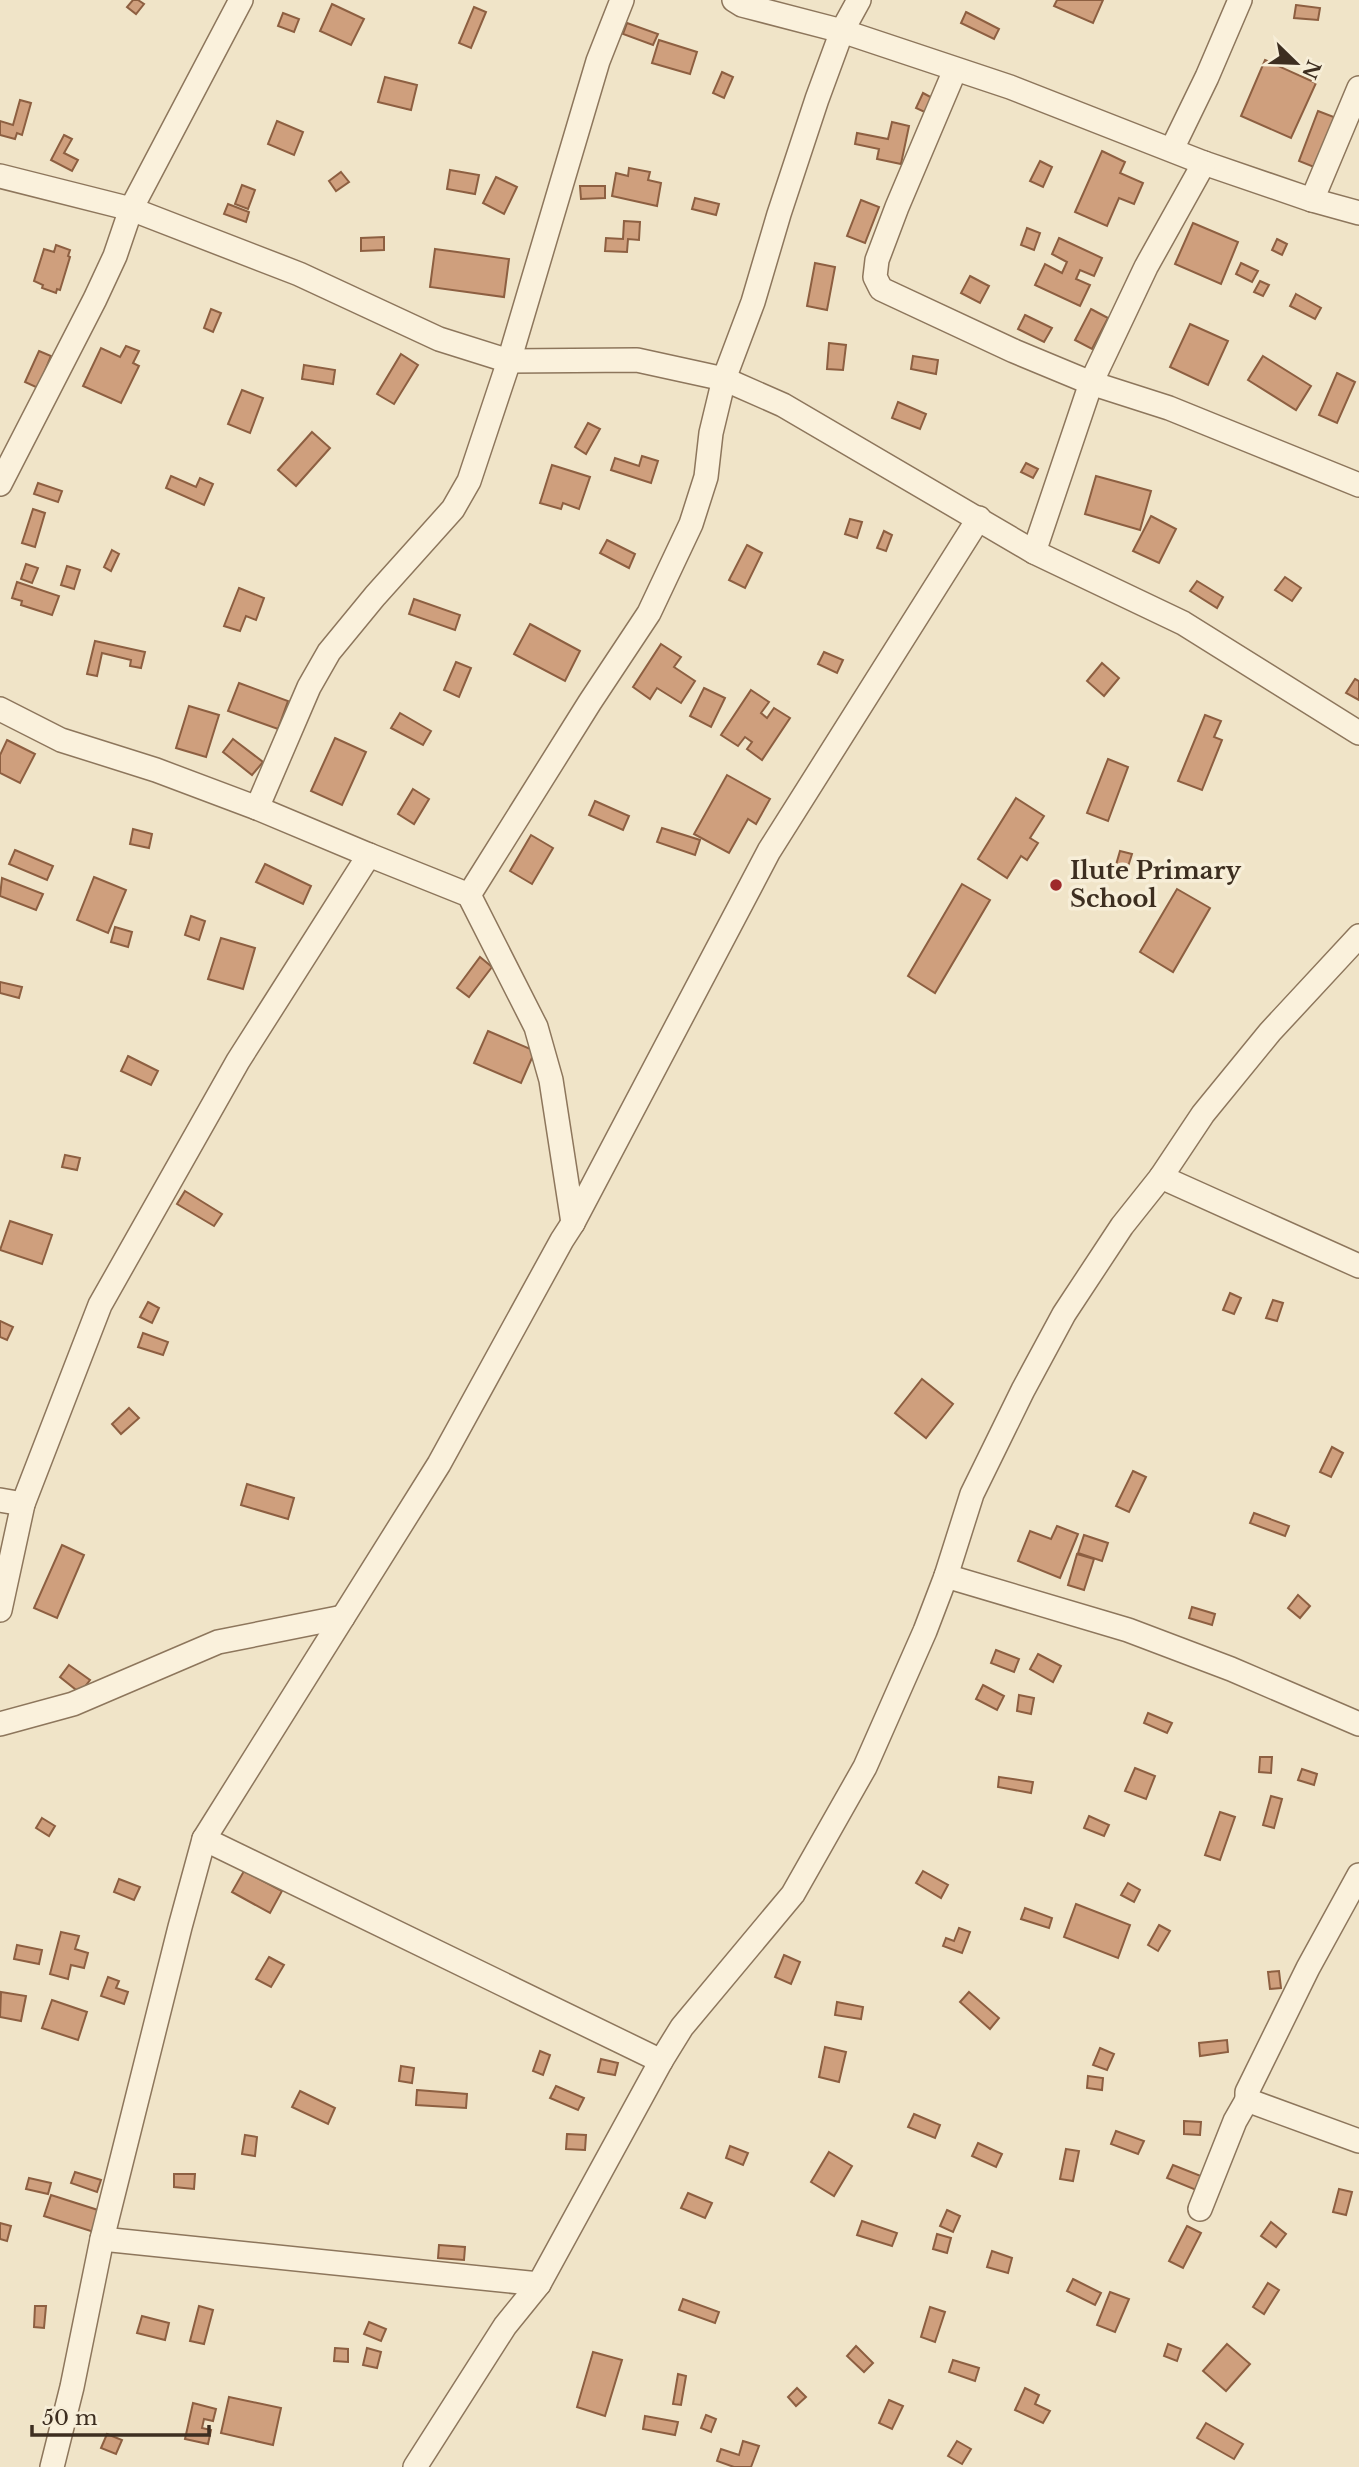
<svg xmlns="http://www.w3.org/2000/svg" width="1359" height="2467" viewBox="0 0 1359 2467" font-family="'Libre Baskerville',serif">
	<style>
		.building { fill: #cf9f7d; stroke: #8d5f41; stroke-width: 2 }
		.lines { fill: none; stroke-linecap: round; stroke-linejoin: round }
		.minor-casing { stroke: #8d765c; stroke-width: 26 }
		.minor { stroke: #faf1dc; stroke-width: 23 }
		.poi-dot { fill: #9e2a2b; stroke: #f7eed8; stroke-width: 2.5 }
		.labels { text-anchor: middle; stroke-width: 7; stroke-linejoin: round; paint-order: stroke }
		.poi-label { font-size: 24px; font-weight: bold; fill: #3d2e20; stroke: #f7eed8; text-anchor: start }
	</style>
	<rect width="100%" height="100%" fill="#f0e4c8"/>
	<g class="building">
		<polygon points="133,0 138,0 144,4 136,14 127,7"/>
		<polygon points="1057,0 1103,0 1093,23 1054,6"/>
		<polygon points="332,4 364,19 351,45 320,31"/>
		<polygon points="1296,5 1320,8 1318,20 1294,18"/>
		<polygon points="474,7 486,12 471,48 459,43"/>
		<polygon points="966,12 999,29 994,39 961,23"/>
		<polygon points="283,13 299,19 294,32 278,26"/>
		<polygon points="627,23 658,34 653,45 623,34"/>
		<polygon points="659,40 697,52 690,74 652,63"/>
		<polygon points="1265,60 1316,83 1291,138 1241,116"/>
		<polygon points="722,72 733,77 724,98 713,93"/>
		<polygon points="385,77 417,85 411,110 378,102"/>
		<polygon points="923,93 936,100 929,114 916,108"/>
		<polygon points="20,100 31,103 22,135 17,133 15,139 0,135 0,121 13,125"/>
		<polygon points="1318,111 1339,119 1319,169 1299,161"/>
		<polygon points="277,121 303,132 294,155 268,144"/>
		<polygon points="892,122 909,126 901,164 877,159 879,149 855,144 857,133 888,139"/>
		<polygon points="64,135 72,139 64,153 78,160 72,171 51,160"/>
		<polygon points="1102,151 1125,162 1120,173 1143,183 1134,204 1119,198 1107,226 1075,212"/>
		<polygon points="1040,161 1052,167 1043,187 1030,181"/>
		<polygon points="629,168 650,172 648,180 661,183 657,206 612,196 616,173 628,176"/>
		<polygon points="450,170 479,175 475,194 447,189"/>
		<polygon points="341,172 349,182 336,191 329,181"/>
		<polygon points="496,177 517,187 504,214 483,203"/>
		<polygon points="242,185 255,190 248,209 235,204"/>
		<polygon points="580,186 605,186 605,198 581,199"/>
		<polygon points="695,198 719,204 716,215 692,209"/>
		<polygon points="861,200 879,207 865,243 847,236"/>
		<polygon points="228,204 249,212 246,222 224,214"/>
		<polygon points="624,221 640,222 639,240 628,239 627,252 605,251 606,238 623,239"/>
		<polygon points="1193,223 1238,242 1221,284 1175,264"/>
		<polygon points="1027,228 1040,233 1034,250 1021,245"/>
		<polygon points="384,237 384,250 361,251 361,238"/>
		<polygon points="1059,238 1102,258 1094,276 1080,270 1076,279 1090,285 1080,306 1035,285 1045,264 1062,273 1067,262 1052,254"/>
		<polygon points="1277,239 1287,244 1282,255 1272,250"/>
		<polygon points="56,245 70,250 68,256 70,257 60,290 57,289 56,293 42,288 43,285 34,281 44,249 54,252"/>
		<polygon points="435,249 509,259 504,297 430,287"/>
		<polygon points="815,263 835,267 827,310 807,306"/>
		<polygon points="1241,263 1258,271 1252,282 1236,274"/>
		<polygon points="970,276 989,286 980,303 961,293"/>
		<polygon points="1260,281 1269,285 1263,296 1254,292"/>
		<polygon points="1296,294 1321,308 1315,319 1290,306"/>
		<polygon points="211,309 221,313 213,332 204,328"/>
		<polygon points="1091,309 1108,318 1092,349 1075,340"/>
		<polygon points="1025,315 1052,328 1044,342 1018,329"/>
		<polygon points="1190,324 1228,341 1208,385 1170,367"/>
		<polygon points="829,343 846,345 843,370 827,369"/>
		<polygon points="126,346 139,351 133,363 139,366 121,403 83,386 101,348 120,357"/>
		<polygon points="39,351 51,356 38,388 25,382"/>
		<polygon points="401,354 418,365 394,404 377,394"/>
		<polygon points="913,356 938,360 936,374 911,369"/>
		<polygon points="1263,356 1311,386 1296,410 1248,380"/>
		<polygon points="304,365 335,370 333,384 302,379"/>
		<polygon points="1337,373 1355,382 1337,423 1319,415"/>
		<polygon points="242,390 263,398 250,433 228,424"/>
		<polygon points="898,402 926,414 920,429 892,418"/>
		<polygon points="588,423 600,429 586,454 575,447"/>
		<polygon points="312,432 330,448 296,486 278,470"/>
		<polygon points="642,456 658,461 651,483 611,470 615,458 639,466"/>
		<polygon points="1026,463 1038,469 1033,478 1021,472"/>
		<polygon points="552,465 590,477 579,509 563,503 561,509 540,503"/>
		<polygon points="171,476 196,487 200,478 213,484 204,505 166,488"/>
		<polygon points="1096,476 1151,491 1140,530 1085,514"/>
		<polygon points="38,483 62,491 58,502 34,494"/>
		<polygon points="33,509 45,513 35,547 22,543"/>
		<polygon points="1151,516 1176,529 1159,563 1133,551"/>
		<polygon points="850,519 862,522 857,538 845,534"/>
		<polygon points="884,531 892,535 886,551 877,548"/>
		<polygon points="607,540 635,554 629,568 600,553"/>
		<polygon points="747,545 762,553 745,588 729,580"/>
		<polygon points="112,550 119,554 111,571 104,567"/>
		<polygon points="26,564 38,568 32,583 21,579"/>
		<polygon points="67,566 80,570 74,589 61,585"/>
		<polygon points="1285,577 1301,588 1292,601 1275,590"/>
		<polygon points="1197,581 1223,597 1217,608 1190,591"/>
		<polygon points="17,582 59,596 52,615 21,605 22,601 12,598"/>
		<polygon points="239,588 264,598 256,620 246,616 240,631 224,626"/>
		<polygon points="414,599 460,615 455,630 409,614"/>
		<polygon points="530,624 580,651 565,681 514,654"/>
		<polygon points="95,641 145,652 141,668 130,666 131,660 102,653 97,676 87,674"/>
		<polygon points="661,644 681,657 674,667 695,681 681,703 657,688 650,699 633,687"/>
		<polygon points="824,652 843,660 837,673 818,664"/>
		<polygon points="456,662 471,668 459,697 444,690"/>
		<polygon points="1102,663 1119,678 1104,696 1087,681"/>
		<polygon points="1355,679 1359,681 1359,700 1346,693"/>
		<polygon points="239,683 288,701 278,729 228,711"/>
		<polygon points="704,688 725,698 711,727 690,716"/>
		<polygon points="751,690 769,702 761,713 767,718 774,708 790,718 762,760 747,749 752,742 745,737 738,746 721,735"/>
		<polygon points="189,706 219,715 206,757 176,748"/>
		<polygon points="400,713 431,731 423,745 391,728"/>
		<polygon points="1205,715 1221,721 1214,737 1222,740 1202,790 1178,781"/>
		<polygon points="335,738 366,752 342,805 311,791"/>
		<polygon points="233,739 263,762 252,775 223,752"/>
		<polygon points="7,740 35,754 20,783 0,773 0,755"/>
		<polygon points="1108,759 1128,767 1108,821 1087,813"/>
		<polygon points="727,775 770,799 756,824 748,819 729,853 694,834"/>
		<polygon points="413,789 429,799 414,824 398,814"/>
		<polygon points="1016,798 1044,816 1030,838 1038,843 1027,860 1021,856 1007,878 978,859"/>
		<polygon points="595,801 629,816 623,830 589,815"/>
		<polygon points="662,828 700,840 695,855 657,842"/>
		<polygon points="133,829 152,834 149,848 130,844"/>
		<polygon points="531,835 553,848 532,884 510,871"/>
		<polygon points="15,850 53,866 47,880 9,864"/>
		<polygon points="1120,851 1132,854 1125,876 1114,872"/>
		<polygon points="265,864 311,886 303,904 256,882"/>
		<polygon points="94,877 126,890 108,933 77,920"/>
		<polygon points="2,878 43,894 36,910 0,896"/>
		<polygon points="962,884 990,900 935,993 908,976"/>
		<polygon points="1177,889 1210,908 1173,972 1140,952"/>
		<polygon points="191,916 205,921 199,940 185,935"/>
		<polygon points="115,927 132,932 128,947 111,942"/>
		<polygon points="221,938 255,948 243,989 208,979"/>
		<polygon points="480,957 492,967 469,997 457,988"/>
		<polygon points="0,982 22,987 19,998 0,993"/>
		<polygon points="488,1031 535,1051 521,1083 474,1063"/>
		<polygon points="128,1056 158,1071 151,1085 121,1071"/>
		<polygon points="65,1155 80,1158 77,1170 62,1167"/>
		<polygon points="185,1191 222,1214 214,1226 177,1204"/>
		<polygon points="10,1221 52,1235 42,1264 0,1250"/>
		<polygon points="1230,1293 1241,1298 1234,1314 1223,1310"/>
		<polygon points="1273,1300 1283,1303 1277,1321 1266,1318"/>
		<polygon points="148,1302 159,1308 152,1323 140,1317"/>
		<polygon points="0,1321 13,1327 7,1340 0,1337"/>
		<polygon points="143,1333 168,1342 163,1355 138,1347"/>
		<polygon points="922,1379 953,1404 926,1438 895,1413"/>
		<polygon points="129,1408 139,1418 121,1434 112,1424"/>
		<polygon points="1332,1447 1343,1453 1331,1477 1320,1472"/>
		<polygon points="1133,1471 1146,1477 1129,1512 1116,1506"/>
		<polygon points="247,1484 294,1498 288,1519 241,1505"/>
		<polygon points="1254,1513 1289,1526 1285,1536 1250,1523"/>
		<polygon points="1057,1526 1078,1534 1060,1578 1018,1561 1030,1531 1051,1539"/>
		<polygon points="1084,1535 1108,1543 1102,1561 1078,1553"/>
		<polygon points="62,1545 84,1555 57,1618 34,1608"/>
		<polygon points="1077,1554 1094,1559 1084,1590 1068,1585"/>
		<polygon points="1298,1595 1310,1606 1300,1618 1288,1608"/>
		<polygon points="1192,1607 1215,1614 1212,1625 1189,1618"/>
		<polygon points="996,1650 1019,1659 1014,1672 991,1663"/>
		<polygon points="1038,1654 1061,1666 1053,1682 1030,1669"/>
		<polygon points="69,1665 90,1680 80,1693 60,1677"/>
		<polygon points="983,1685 1004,1696 997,1710 976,1699"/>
		<polygon points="1019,1695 1034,1698 1031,1714 1017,1711"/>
		<polygon points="1148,1713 1172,1723 1167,1733 1144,1723"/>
		<polygon points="1260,1757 1272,1757 1271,1773 1259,1772"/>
		<polygon points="1135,1768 1155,1776 1146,1799 1125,1791"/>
		<polygon points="1302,1769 1317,1774 1314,1785 1298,1780"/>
		<polygon points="999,1777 1033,1782 1031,1793 998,1787"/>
		<polygon points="1271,1796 1282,1799 1274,1828 1263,1825"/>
		<polygon points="1220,1812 1235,1817 1220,1860 1205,1855"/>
		<polygon points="1089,1816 1109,1825 1104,1836 1084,1828"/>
		<polygon points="42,1818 55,1826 49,1836 36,1828"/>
		<polygon points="244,1871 282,1891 270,1913 232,1892"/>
		<polygon points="923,1871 948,1885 941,1898 916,1883"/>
		<polygon points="119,1879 140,1887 134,1900 114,1892"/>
		<polygon points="1128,1883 1140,1890 1134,1902 1121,1895"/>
		<polygon points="1076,1904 1130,1925 1118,1958 1064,1937"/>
		<polygon points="1025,1908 1052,1918 1049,1928 1021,1919"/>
		<polygon points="1159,1925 1170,1931 1158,1951 1148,1945"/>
		<polygon points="959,1928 970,1932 962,1953 943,1946 946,1938 954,1941"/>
		<polygon points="61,1932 79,1936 75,1949 88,1953 84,1968 71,1965 68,1979 50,1974"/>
		<polygon points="17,1945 42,1950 39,1964 14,1959"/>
		<polygon points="784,1955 800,1962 791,1984 775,1977"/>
		<polygon points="269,1957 284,1965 271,1987 256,1979"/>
		<polygon points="1279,1971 1281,1988 1270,1989 1268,1972"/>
		<polygon points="108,1977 119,1981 116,1988 128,1992 124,2004 101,1996"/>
		<polygon points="1,1992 26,1996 21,2021 0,2017"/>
		<polygon points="969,1992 999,2018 990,2029 960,2002"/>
		<polygon points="52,2000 87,2012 78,2040 42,2028"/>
		<polygon points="837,2002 863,2007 861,2019 835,2015"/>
		<polygon points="1227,2040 1228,2052 1200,2056 1199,2043"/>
		<polygon points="825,2047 846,2052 839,2082 819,2077"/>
		<polygon points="1100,2048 1114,2054 1107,2070 1093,2065"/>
		<polygon points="540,2051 550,2055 543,2075 533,2071"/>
		<polygon points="601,2059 618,2063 615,2075 598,2072"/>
		<polygon points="401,2066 414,2068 412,2083 399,2081"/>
		<polygon points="1088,2076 1103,2078 1102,2090 1087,2088"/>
		<polygon points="556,2086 584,2098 578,2110 550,2098"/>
		<polygon points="417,2090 467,2094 466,2108 416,2105"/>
		<polygon points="300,2091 335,2108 328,2124 292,2107"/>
		<polygon points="914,2114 940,2125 935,2138 908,2127"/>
		<polygon points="1184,2121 1201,2122 1200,2135 1184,2134"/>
		<polygon points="1116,2131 1144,2141 1138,2154 1111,2144"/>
		<polygon points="567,2134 586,2135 585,2150 566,2149"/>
		<polygon points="245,2135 257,2137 255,2156 242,2154"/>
		<polygon points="978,2143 1002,2154 996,2167 972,2156"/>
		<polygon points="730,2146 748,2153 743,2165 726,2158"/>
		<polygon points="1066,2149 1079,2151 1073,2181 1060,2179"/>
		<polygon points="829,2152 852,2166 834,2196 811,2182"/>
		<polygon points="1173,2165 1206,2178 1201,2192 1167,2178"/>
		<polygon points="75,2172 101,2180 97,2192 71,2183"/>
		<polygon points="174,2174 195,2174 194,2189 174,2187"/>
		<polygon points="29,2178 51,2183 48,2194 26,2189"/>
		<polygon points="1339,2189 1352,2192 1346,2215 1333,2212"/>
		<polygon points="688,2193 712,2203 705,2218 681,2208"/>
		<polygon points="51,2195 101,2211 94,2232 44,2216"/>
		<polygon points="947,2210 960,2216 953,2232 940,2226"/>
		<polygon points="862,2221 897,2233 892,2246 857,2235"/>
		<polygon points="1271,2222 1286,2234 1276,2247 1261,2236"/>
		<polygon points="0,2223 11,2226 7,2241 0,2239"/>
		<polygon points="1187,2226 1201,2233 1183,2268 1169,2261"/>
		<polygon points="937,2234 951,2238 947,2253 933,2249"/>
		<polygon points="439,2245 465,2247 464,2260 438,2258"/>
		<polygon points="992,2251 1012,2258 1008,2273 987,2267"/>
		<polygon points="1073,2279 1101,2293 1095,2305 1067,2291"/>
		<polygon points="1268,2283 1279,2290 1264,2314 1253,2307"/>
		<polygon points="1110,2292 1129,2299 1115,2332 1097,2325"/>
		<polygon points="683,2299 719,2312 715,2323 679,2310"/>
		<polygon points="35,2306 46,2306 44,2328 34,2327"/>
		<polygon points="199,2306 213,2310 204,2344 190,2341"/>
		<polygon points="930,2307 945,2312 935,2342 921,2337"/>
		<polygon points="142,2316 169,2323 165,2340 137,2333"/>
		<polygon points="369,2322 386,2329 381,2341 364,2334"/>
		<polygon points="1168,2344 1181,2349 1177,2361 1164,2356"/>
		<polygon points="1227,2344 1250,2364 1226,2391 1203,2371"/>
		<polygon points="856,2346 873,2363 864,2372 847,2356"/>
		<polygon points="335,2348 348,2349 348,2362 334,2361"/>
		<polygon points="367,2348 381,2352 377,2368 363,2365"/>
		<polygon points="593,2352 622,2360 605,2416 577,2407"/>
		<polygon points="953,2360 979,2368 975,2381 949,2372"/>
		<polygon points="678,2374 686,2376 681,2405 673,2404"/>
		<polygon points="797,2388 806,2397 796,2406 788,2397"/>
		<polygon points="1025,2388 1039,2395 1035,2404 1050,2411 1043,2423 1015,2410"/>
		<polygon points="229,2397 281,2408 273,2445 221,2433"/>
		<polygon points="889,2400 903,2406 892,2429 879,2423"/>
		<polygon points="193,2403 216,2409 213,2421 204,2419 202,2428 211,2430 208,2444 185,2439"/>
		<polygon points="706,2415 716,2419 711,2432 701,2428"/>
		<polygon points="645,2416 678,2422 675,2435 643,2429"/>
		<polygon points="1206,2423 1243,2444 1234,2459 1197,2438"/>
		<polygon points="107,2434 122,2440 116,2454 101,2448"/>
		<polygon points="743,2441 759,2446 751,2467 734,2467 717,2461 721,2449 739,2455"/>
		<polygon points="957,2441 971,2449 962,2464 948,2456"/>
	</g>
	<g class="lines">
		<g class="minor-casing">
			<g id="minor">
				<polyline points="734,0 742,5 842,31 1010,87 1204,163 1312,200 1359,213"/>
				<polyline points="955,70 897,207 877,260 875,277 881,289 1014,351 1091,383 1169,408 1359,485"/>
				<polyline points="1172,149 1207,77 1240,0"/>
				<polyline points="0,176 131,209 299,274 439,339 509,361 637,360 724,379 783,405 1034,552 1183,623 1359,733"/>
				<polyline points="1312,200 1359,88"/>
				<polyline points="0,484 95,299 115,256 131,209 241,0"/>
				<polyline points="1034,552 1091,383 1146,267 1204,163"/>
				<polyline points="0,709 61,740 156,770 257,808 369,855"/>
				<polyline points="257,808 309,687 329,652 375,596 453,509 469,481 509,361 598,61 622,0"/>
				<polyline points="469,895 590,702 649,613 691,524 706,477 711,433 724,379 753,302 779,214 817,99 842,31 859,0"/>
				<polyline points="1161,1177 1359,1266"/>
				<polyline points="0,1500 23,1504"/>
				<polyline points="946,1576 1128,1630 1231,1669 1359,1724"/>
				<polyline points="0,1610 23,1504 100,1305 238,1061 369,855 469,895 536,1027 551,1080 573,1223"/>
				<polyline points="0,1724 73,1704 218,1642 343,1617"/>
				<polyline points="204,1839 661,2061"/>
				<polyline points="1359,1875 1308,1968 1247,2092 1247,2100 1359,2141"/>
				<polyline points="1200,2209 1235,2121 1247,2100"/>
				<polyline points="102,2239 539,2284"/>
				<polyline points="52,2467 72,2387 102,2239 180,1927 204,1839 439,1464 562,1240 573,1223 769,851 979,518"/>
				<polyline points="415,2467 505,2326 539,2284 661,2061 682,2027 793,1894 865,1767 925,1631 946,1576 972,1494 1023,1390 1064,1314 1122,1226 1161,1177 1203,1114 1270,1032 1359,936"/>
			</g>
		</g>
		<use href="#minor" class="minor"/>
	</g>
	<circle class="poi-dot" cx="1056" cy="885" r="7"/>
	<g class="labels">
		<g class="poi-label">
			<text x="1070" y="879">Ilute Primary<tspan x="1070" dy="28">School</tspan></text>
		</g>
	</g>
	<g transform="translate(1296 63) rotate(113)" stroke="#f7eed8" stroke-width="5" paint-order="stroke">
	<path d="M0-5L12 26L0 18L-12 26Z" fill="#3d2e20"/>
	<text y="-10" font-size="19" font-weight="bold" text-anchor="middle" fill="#3d2e20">N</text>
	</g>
	<path d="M32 2425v10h177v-10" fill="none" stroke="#3d2e20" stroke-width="3.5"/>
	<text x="42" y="2425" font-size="21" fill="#3d2e20" stroke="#f7eed8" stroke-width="5" paint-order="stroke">50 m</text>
</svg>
